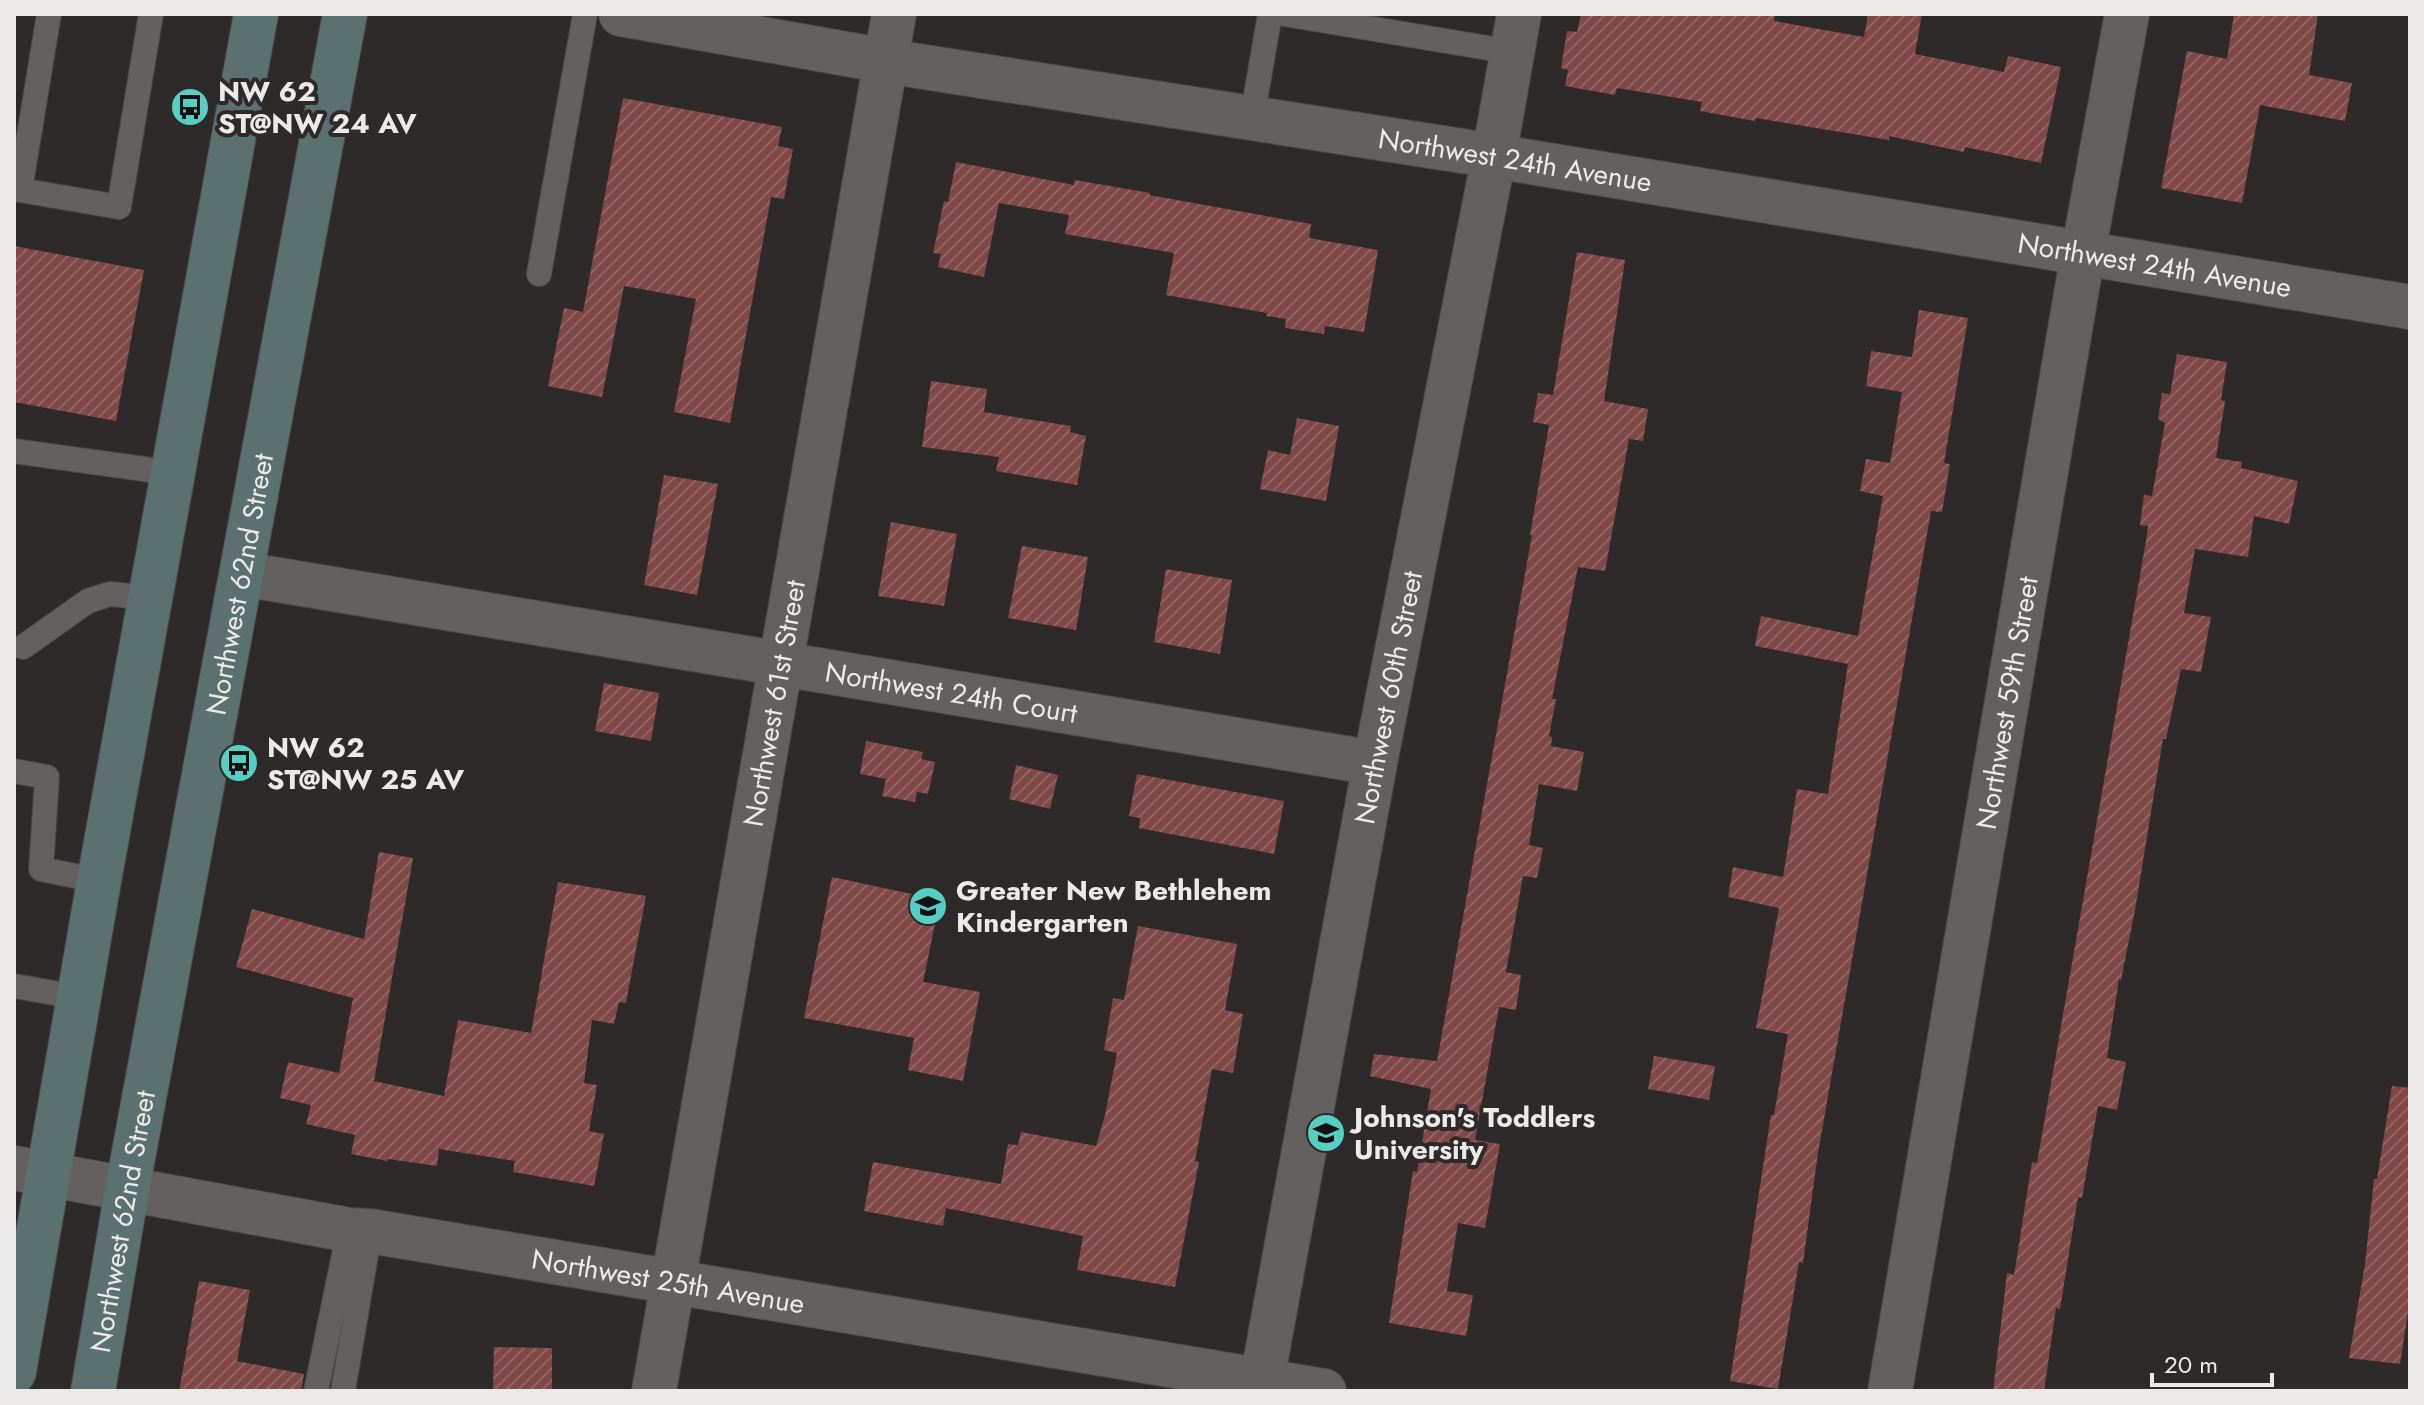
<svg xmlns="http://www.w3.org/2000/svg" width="2424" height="1405" viewBox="0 0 2424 1405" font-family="Jost,sans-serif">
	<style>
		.building { fill: url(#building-hatch) }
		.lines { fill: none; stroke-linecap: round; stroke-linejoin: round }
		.service-casing { stroke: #494646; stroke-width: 26 }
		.minor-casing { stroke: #494646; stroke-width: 46 }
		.secondary-casing { stroke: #494646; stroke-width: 46 }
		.service { stroke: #646060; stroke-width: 24 }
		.minor { stroke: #646060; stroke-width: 44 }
		.secondary { stroke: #5a716f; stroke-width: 44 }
		.labels { text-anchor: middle; stroke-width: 8; stroke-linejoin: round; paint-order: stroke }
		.poi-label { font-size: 28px; font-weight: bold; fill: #ece9e9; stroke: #2d2a29; text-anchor: start }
		.street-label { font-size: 28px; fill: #ece9e9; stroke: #2d2a29 }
	</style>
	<defs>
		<pattern id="building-hatch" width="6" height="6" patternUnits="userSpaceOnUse" patternTransform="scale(2)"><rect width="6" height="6" fill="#804846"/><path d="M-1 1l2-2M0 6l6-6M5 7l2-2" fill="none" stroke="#926261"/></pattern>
	</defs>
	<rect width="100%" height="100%" fill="#2d2a29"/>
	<g class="building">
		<polygon points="1581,14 1775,14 1774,21 1864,37 1868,14 1922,14 1915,54 2004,72 2008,56 2061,67 2041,163 1965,147 1964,152 1889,136 1889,140 1756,118 1755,121 1700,111 1702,102 1617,88 1615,95 1565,86 1568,70 1561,68 1567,31 1577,32"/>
		<polygon points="2234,14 2318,14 2309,75 2352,83 2345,121 2260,105 2242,203 2161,188 2187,51 2227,59"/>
		<polygon points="623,98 782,127 778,146 793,149 784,199 771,197 730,423 674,412 696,299 624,286 602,397 548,386 564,308 583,312"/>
		<polygon points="956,162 1074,185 1075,180 1150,193 1149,195 1311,224 1309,238 1378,250 1364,332 1325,326 1324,334 1285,328 1286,319 1266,316 1267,313 1166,295 1174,253 1065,234 1069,215 999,203 984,277 938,267 941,254 933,253 944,201 948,202"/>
		<polygon points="14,246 144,270 116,421 14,402"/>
		<polygon points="1577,252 1625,260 1604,401 1648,409 1643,441 1629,439 1605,571 1578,567 1552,699 1556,699 1549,736 1552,737 1551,746 1584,752 1577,791 1539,784 1529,845 1543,848 1537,878 1523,876 1506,972 1521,975 1516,1010 1499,1007 1475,1140 1500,1144 1485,1228 1458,1223 1447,1291 1473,1295 1466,1336 1389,1323 1413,1171 1417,1172 1431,1089 1370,1076 1374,1054 1437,1061 1532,535 1530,535 1549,425 1533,422 1538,393 1553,395"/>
		<polygon points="1919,310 1968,318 1944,463 1950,464 1942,512 1931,511 1818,1153 1803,1263 1799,1262 1778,1389 1730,1381 1771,1115 1774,1115 1788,1034 1756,1028 1779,908 1728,897 1733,867 1783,877 1797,789 1828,794 1848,664 1755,646 1761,616 1858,636 1883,496 1860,491 1866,459 1890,463 1902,392 1866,386 1871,351 1912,357"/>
		<polygon points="2177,354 2227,362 2221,400 2225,401 2216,458 2242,462 2241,468 2298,481 2289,524 2254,516 2248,557 2195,549 2184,613 2211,617 2201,672 2181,669 2166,739 2163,739 2135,910 2121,980 2119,979 2107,1058 2126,1062 2117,1110 2098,1106 2082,1198 2078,1197 2060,1309 2056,1308 2044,1391 1993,1391 2007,1273 2014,1275 2032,1162 2037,1163 2146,541 2148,526 2140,525 2144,495 2152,496 2165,423 2158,419 2162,393 2170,394"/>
		<polygon points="931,381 987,389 984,412 1071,426 1070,432 1086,436 1077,485 996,471 999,457 922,447"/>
		<polygon points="1297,418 1339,426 1326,501 1260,489 1268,450 1290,455"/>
		<polygon points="664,475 718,484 697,595 644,585"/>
		<polygon points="891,522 957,534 944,606 878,596"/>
		<polygon points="1022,546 1088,557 1076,630 1008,618"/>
		<polygon points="1166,569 1232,580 1220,654 1154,642"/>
		<polygon points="604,683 659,693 651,741 595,731"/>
		<polygon points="866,741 923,752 921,759 935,762 928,794 917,792 915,802 882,796 886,779 860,774"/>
		<polygon points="1016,765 1058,775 1050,809 1009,799"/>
		<polygon points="1137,774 1284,801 1274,854 1139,828 1140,818 1129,816"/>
		<polygon points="379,852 413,858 374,1081 444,1096 458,1020 531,1033 558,882 646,896 626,1003 619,1002 614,1024 592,1020 584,1083 597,1085 589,1131 604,1134 594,1186 513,1172 515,1161 439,1149 437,1166 388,1159 387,1161 351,1154 355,1135 306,1124 311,1105 280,1098 288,1062 339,1073 353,998 236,967 252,909 364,939"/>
		<polygon points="832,877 940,900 923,982 980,992 963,1081 908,1070 914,1038 804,1018"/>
		<polygon points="1138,926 1237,944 1225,1010 1243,1014 1233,1073 1212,1069 1195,1161 1199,1162 1175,1287 1077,1270 1083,1236 946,1208 943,1226 864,1211 873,1162 1001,1184 1008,1144 1018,1145 1021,1132 1096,1146 1105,1115 1117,1053 1104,1050 1113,998 1124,1000"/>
		<polygon points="1654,1056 1715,1066 1709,1100 1648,1089"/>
		<polygon points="2392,1086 2410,1088 2410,1300 2400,1364 2349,1358 2365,1264 2374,1179 2377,1179"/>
		<polygon points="199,1281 250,1290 237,1361 304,1374 301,1391 179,1391"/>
		<polygon points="494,1347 552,1348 552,1391 493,1391"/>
	</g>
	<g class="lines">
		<g class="service-casing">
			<g id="service">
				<polyline points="49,14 20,190 119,207 151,14"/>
				<polyline points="1284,14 1512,52"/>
				<polyline points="1252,118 1270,14"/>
				<polyline points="539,274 585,14"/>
				<polyline points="14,451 173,473"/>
				<polyline points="23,647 88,601 110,594 150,598"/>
				<polyline points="14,771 47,777 41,869 99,881"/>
				<polyline points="14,986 78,997"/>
				<polyline points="316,1391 349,1230"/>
				<polyline points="343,1391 370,1231"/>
			</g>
		</g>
		<g class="minor-casing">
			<g id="minor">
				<path id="s1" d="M 621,14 L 886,61 L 1494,156 L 2410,307"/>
				<path id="s2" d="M 243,574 L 1375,763"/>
				<path id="s3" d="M 14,1168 L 349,1230 L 370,1231 L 1324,1391"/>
				<path id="s4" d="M 1262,1380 L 1375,763 L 1494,156 L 1519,14"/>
				<path id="s5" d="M 654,1391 L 894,14"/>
				<path id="s6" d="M 1890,1391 L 2083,253 L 2127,14"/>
			</g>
		</g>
		<g class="secondary-casing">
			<g id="secondary">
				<polyline points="14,1372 99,881 256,14"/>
				<path id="s7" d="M 93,1391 L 127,1190 L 345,14"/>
			</g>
		</g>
		<use href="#service" class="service"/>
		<use href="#minor" class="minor"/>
		<use href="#secondary" class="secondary"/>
	</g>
	<defs>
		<g id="bus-disc" transform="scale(2)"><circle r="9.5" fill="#56cec4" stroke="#2d2a29"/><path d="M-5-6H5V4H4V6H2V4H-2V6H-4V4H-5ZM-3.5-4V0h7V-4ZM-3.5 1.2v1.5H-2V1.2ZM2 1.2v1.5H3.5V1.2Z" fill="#111"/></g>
		<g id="school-disc" transform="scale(2)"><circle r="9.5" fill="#56cec4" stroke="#2d2a29"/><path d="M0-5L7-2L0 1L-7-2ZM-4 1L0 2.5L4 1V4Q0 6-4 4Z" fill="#111"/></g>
	</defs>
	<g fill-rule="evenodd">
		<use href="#bus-disc" x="190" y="107"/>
		<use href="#bus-disc" x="239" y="763"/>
		<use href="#school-disc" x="928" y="906"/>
		<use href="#school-disc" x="1326" y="1133"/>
	</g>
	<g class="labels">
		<g class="poi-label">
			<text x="218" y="101">NW 62<tspan x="218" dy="32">ST@NW 24 AV</tspan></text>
			<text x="267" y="757">NW 62<tspan x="267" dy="32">ST@NW 25 AV</tspan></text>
			<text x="956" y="900">Greater New Bethlehem<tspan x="956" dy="32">Kindergarten</tspan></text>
			<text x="1354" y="1127">Johnson's Toddlers<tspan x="1354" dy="32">University</tspan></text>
		</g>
		<g class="street-label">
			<text dy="10" stroke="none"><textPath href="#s1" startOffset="906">Northwest 24th Avenue</textPath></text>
			<text dy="10" stroke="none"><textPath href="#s1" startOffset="1554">Northwest 24th Avenue</textPath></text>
			<text dy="10" stroke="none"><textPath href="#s7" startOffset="820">Northwest 62nd Street</textPath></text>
			<text dy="10" stroke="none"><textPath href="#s2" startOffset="718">Northwest 24th Court</textPath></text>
			<text dy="10" stroke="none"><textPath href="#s4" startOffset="694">Northwest 60th Street</textPath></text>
			<text dy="10" stroke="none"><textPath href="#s6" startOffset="698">Northwest 59th Street</textPath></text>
			<text dy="10" stroke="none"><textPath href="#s5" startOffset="698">Northwest 61st Street</textPath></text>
			<text dy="10" stroke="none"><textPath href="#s7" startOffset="172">Northwest 62nd Street</textPath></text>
			<text dy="10" stroke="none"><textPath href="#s3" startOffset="664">Northwest 25th Avenue</textPath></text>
		</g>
	</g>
	<rect width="2424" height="1405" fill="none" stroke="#ece9e9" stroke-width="32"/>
	<path d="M2152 1373v12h120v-12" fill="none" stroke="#ece9e9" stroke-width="4"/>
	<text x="2164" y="1373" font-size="24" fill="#ece9e9" stroke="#2d2a29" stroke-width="6" paint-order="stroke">20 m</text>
</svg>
